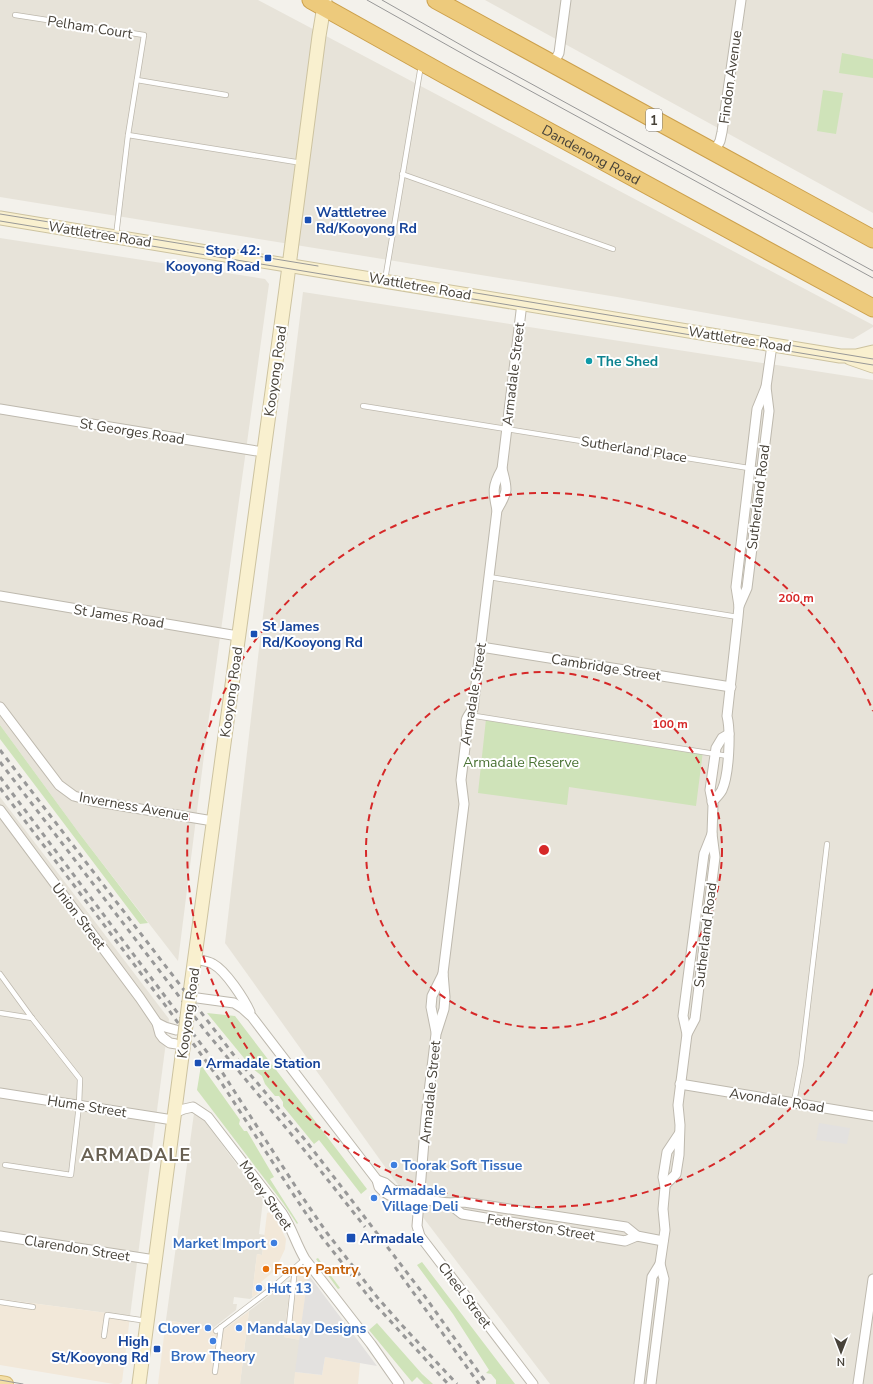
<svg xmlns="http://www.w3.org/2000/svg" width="873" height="1384" viewBox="0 0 873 1384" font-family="'Nunito Sans',sans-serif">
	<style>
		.residential { fill: #e7e3d9 }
		.commercial { fill: #f2e8d9 }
		.green { fill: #cfe3b9 }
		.parking { fill: #e3e1df }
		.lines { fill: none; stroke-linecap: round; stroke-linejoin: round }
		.lane-casing { stroke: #beb9ae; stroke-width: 6 }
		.street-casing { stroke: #beb9ae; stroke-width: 11 }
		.secondary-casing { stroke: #cdc3a0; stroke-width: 15 }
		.primary-casing { stroke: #d6bb76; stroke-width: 16 }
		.highway-casing { stroke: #cca04c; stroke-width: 19 }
		.lane { stroke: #fff; stroke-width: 4.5 }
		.street { stroke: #fff; stroke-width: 9 }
		.secondary { stroke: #f9f0cf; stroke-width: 13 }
		.primary { stroke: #f3dea4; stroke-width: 14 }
		.highway { stroke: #edca7c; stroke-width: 17 }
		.tram { stroke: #989898; stroke-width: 1 }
		.rail { stroke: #989898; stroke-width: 3; stroke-dasharray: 5 5; stroke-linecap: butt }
		.secondary-bridge-casing { stroke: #cdc3a0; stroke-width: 15; stroke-linecap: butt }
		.secondary-bridge { stroke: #f9f0cf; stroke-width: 13 }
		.ring { fill: none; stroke: #d62828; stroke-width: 2; stroke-dasharray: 7 5 }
		.transit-dot { fill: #1a4fb4; stroke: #fff; stroke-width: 1.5 }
		.culture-dot { fill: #0f9aa8; stroke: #fff; stroke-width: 1.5 }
		.shop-dot { fill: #3f7fe0; stroke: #fff; stroke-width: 1.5 }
		.food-dot { fill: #e8710a; stroke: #fff; stroke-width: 1.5 }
		.labels { text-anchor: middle; stroke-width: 4; stroke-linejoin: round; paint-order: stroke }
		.shield { fill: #fff; stroke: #7e7b74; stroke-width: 1 }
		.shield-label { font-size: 13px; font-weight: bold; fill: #474239 }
		.street-label { font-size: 14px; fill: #474239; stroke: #fff }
		.transit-label { font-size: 14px; font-weight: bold; fill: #164399; stroke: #fff; text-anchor: start }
		.culture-label { font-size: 14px; font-weight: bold; fill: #0d838f; stroke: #fff; text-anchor: start }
		.park-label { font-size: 14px; fill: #497233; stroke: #fff }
		.shop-label { font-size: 14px; font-weight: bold; fill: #366cbe; stroke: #fff; text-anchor: start }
		.food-label { font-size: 14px; font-weight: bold; fill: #c56008; stroke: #fff; text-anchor: start }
		.district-label { font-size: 18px; font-weight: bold; letter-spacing: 1px; fill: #686052; stroke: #fff }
		.centre { fill: #d62828; stroke: #fff; stroke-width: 2 }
		.ring-label { font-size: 12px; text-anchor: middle; font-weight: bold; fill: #d62828; stroke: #fff; stroke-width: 4; stroke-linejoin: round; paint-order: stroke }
	</style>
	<rect width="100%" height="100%" fill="#f3f1eb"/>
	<g class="residential">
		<polygon points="0,0 258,0 873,325 873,327 853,339 617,297 0,197"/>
		<polygon points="485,0 873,0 873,213"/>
		<polygon points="0,238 265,279 269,284 208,724 178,961 79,833 0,725"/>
		<polygon points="303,292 873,380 873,1384 550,1384 393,1178 225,943 260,640"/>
		<polygon points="0,797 169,1019 130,1316 0,1299"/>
		<polygon points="194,1113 203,1119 263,1200 259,1234 265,1235 262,1255 257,1254 252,1295 253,1297 250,1299 234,1297 233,1304 237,1304 236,1310 213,1328 166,1320"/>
		<polygon points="291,1279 284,1337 300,1340 294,1384 240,1384 249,1311"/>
	</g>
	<g class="commercial">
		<polygon points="274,1211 281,1222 278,1222 286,1239 285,1249 278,1264 273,1272 261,1282 266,1288 253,1297 252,1295 257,1254 262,1255 267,1213"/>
		<polygon points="302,1271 305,1271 308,1274 300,1340 284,1337 291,1279"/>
		<polygon points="0,1299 130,1316 122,1382 119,1384 114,1384 0,1365"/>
		<polygon points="249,1311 240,1384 158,1384 166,1320 213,1328 218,1334"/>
		<polygon points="325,1357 360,1363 358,1384 294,1384 295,1372 322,1375"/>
	</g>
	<g class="green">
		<polygon points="842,53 873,59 873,78 839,73"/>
		<polygon points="823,90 843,93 836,134 817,131"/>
		<polygon points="486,719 703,751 696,806 569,787 567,805 478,793"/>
		<polygon points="0,725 79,833 148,923 140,924 0,739"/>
		<polygon points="207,1013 235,1016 367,1189 361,1194 319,1140 314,1144 283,1106 283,1102 279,1096 275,1096 265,1084 262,1076 253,1069"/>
		<polygon points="201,1065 240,1120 239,1124 244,1131 247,1131 274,1177 270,1179 298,1223 297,1224 283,1203 197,1090"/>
		<polygon points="318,1258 340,1288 338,1289 316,1259"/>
		<polygon points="422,1262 515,1384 496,1384 496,1380 491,1374 486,1373 489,1370 453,1314 417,1265"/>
		<polygon points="377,1323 422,1374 433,1384 424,1384 417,1377 412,1382 369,1330"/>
	</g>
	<g class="parking">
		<polygon points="819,1123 850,1128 847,1144 816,1140"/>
		<polygon points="308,1274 377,1366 325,1357 322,1375 295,1372"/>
	</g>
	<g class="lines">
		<g class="lane-casing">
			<g id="lane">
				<polyline points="15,15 144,35 128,135 116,236"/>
				<polyline points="137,80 226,95"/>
				<polyline points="128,135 302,163"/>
				<polyline points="402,174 613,249"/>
				<polyline points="385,280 421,65"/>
				<polyline points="363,406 761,470"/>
				<polyline points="489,577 738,617"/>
				<polyline points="469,715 728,756"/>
				<polyline points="0,974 32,1018 80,1079 79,1105 71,1175 5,1165"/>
				<polyline points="0,1013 32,1018"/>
				<polyline points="794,1102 801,1064 827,844"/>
				<polyline points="0,1302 33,1307"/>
				<polyline points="289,1325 295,1268"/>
				<polyline points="216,1331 271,1289 305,1259"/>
				<polyline points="104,1336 107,1315 147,1321"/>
				<polyline points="215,1372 221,1327"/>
			</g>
		</g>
		<g class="street-casing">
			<g id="street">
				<polyline points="553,64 559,53 566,0"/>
				<polyline points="714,152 720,141 722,132 741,0"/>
				<path d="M 522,303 L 502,469 C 492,486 493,492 497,510 L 473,709 C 467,717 464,720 467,731 L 461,780 L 464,804 L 443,973 L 445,997 L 444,1009 L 436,1034 L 426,1117 L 417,1226 L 420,1236 L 533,1384"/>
				<polyline points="0,409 263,452"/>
				<path d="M 497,510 C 508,492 508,490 502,469"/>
				<polyline points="0,596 238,636"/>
				<polyline points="739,606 736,587 757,409 766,387 772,345"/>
				<polyline points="481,647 731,687"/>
				<polyline points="0,707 59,785 74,796 92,801 213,821"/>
				<path d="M 712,802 C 716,798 720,794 722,790 C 729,775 731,732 727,716 L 738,617 L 739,606 L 747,588 L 769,411 L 766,387"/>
				<polyline points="0,810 140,998 157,1023 160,1034 163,1038 170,1043 183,1045"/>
				<path d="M 195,959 C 201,960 208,961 213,964 C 226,971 244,999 250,1012"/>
				<polyline points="190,997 234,1003 242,1008 252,1017 377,1180 379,1187 384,1192 389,1195 397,1199 407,1200 419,1199 448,1203 464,1202 626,1227 637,1236 663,1241"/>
				<polyline points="157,1023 165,1027 176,1030"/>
				<polyline points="436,1032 431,1007 432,996 443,974"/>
				<polyline points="687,1034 695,1019 715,857 712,834 713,805 710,790 716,748 722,738 729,734"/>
				<polyline points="680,1084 873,1116"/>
				<polyline points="0,1093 173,1120"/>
				<path d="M 174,1113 L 184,1109 L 193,1107 L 208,1117 L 282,1213 C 292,1228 296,1244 305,1259 L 371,1344 L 399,1384"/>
				<polyline points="377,1180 385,1183 393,1190 410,1193 419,1199"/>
				<polyline points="665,1185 676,1174 679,1155 680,1125 678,1105 687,1034 683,1016 704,854 712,834"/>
				<polyline points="448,1203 462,1214 625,1241 637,1236"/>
				<polyline points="0,1236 155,1260"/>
				<polyline points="639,1384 652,1277 660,1264"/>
				<polyline points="651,1384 664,1279 660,1264 665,1230 663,1209 665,1187 663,1177 667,1152 679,1134"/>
				<polyline points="858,1384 873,1279"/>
			</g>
		</g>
		<g class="secondary-casing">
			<g id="secondary">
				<polyline points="0,218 840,356 856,356 873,352"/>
				<polyline points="850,358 873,366"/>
				<polyline points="190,993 286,289 319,36 325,0"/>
				<polyline points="139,1384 184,1041"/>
			</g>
		</g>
		<g class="primary-casing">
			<polyline id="primary" points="0,1383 6,1384"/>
		</g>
		<g class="highway-casing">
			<g id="highway">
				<path id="s1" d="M 311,0 L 445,75 L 873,308"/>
				<polyline points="436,0 873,239"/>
			</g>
		</g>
		<use href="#lane" class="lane"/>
		<use href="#street" class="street"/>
		<use href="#secondary" class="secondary"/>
		<use href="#primary" class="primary"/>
		<use href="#highway" class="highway"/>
		<g class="tram">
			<polyline points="367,0 472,59 873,278"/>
			<polyline points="382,0 475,53 873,271"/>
			<polyline points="0,214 318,266"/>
			<polyline points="0,221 873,365"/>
			<polyline points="440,287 873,359"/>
			<polyline points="0,1380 23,1384"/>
		</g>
		<g class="rail">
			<polyline points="0,750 233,1054 306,1141 347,1194 421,1291 487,1384"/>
			<polyline points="0,762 207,1033 301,1146 365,1227"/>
			<polyline points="0,777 222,1072 301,1195 327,1233 377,1297 399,1322 457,1384"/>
			<polyline points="0,788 168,1009 219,1079 297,1200 321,1236 372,1301 448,1384"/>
			<polyline points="395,1267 479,1384"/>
		</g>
		<g class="secondary-bridge-casing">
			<polyline id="secondary-bridge" points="184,1041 190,993"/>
		</g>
		<use href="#secondary-bridge" class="secondary-bridge"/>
	</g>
	<g class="ring">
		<circle cx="544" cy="850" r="178"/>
		<path d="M873 989A357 357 0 1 1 873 711"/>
	</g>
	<g class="transit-dot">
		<rect x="304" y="216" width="8" height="8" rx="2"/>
		<rect x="264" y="254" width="8" height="8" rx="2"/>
		<rect x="250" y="630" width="8" height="8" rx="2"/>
		<rect x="194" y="1059" width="8" height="8" rx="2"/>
		<rect x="346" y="1233" width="10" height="10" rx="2"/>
		<rect x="153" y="1345" width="8" height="8" rx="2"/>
	</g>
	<circle class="culture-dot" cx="589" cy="361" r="4"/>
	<g class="shop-dot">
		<circle cx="394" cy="1165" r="4"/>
		<circle cx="374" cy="1198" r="4"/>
		<circle cx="274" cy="1243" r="4"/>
		<circle cx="259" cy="1288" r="4"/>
		<circle cx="208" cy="1328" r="4"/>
		<circle cx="239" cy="1328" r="4"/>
		<circle cx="213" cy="1341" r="4"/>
	</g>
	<circle class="food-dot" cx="266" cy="1269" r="4"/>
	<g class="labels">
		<rect class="shield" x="646" y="109" width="16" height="22" rx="3"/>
		<g class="shield-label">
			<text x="654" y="125">1</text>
		</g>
		<g class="street-label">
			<text transform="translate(90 27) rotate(9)" y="5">Pelham Court</text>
			<text transform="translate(730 77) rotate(-82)" y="5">Findon Avenue</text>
			<text dy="5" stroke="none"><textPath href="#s1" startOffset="320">Dandenong Road</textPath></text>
			<text transform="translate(100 234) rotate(9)" y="5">Wattletree Road</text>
			<text transform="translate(420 286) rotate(10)" y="5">Wattletree Road</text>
			<text transform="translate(740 339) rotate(9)" y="5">Wattletree Road</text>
			<text transform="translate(275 371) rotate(-82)" y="5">Kooyong Road</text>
			<text transform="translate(513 374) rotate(-83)" y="5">Armadale Street</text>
			<text transform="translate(132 431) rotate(9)" y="5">St Georges Road</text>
			<text transform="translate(634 449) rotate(9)" y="5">Sutherland Place</text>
			<text transform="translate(758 497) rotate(-83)" y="5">Sutherland Road</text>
			<text transform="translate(119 616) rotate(9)" y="5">St James Road</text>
			<text transform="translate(606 667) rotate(9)" y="5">Cambridge Street</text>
			<text transform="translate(231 692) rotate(-82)" y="5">Kooyong Road</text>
			<text transform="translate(473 694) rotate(-81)" y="5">Armadale Street</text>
			<text transform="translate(134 806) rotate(10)" y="5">Inverness Avenue</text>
			<text transform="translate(79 916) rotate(53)" y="5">Union Street</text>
			<text transform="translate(705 935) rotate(-83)" y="5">Sutherland Road</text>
			<text transform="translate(188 1013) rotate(-82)" y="5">Kooyong Road</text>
			<text transform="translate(430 1092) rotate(-84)" y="5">Armadale Street</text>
			<text transform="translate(777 1100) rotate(9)" y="5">Avondale Road</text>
			<text transform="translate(87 1106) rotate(9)" y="5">Hume Street</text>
			<text transform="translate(266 1195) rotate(55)" y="5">Morey Street</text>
			<text transform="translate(541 1227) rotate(9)" y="5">Fetherston Street</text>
			<text transform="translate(77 1248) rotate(9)" y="5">Clarendon Street</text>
			<text transform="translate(465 1295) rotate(53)" y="5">Cheel Street</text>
		</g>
		<g class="transit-label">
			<text x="316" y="217">Wattletree<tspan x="316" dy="16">Rd/Kooyong Rd</tspan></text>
			<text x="260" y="255" text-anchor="end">Stop 42:<tspan x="260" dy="16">Kooyong Road</tspan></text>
			<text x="262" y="631">St James<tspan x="262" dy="16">Rd/Kooyong Rd</tspan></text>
			<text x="206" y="1068">Armadale Station</text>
			<text x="360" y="1243">Armadale</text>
			<text x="149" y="1346" text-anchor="end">High<tspan x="149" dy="16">St/Kooyong Rd</tspan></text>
		</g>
		<g class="culture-label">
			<text x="597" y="366">The Shed</text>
		</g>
		<g class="park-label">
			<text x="521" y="767">Armadale Reserve</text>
		</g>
		<g class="shop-label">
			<text x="402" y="1170">Toorak Soft Tissue</text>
			<text x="382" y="1195">Armadale<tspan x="382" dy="16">Village Deli</tspan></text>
			<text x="266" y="1248" text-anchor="end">Market Import</text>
			<text x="267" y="1293">Hut 13</text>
			<text x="200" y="1333" text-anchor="end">Clover</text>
			<text x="247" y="1333">Mandalay Designs</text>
			<text x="213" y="1361" text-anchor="middle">Brow Theory</text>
		</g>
		<g class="food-label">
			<text x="274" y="1274">Fancy Pantry</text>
		</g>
		<g class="district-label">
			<text x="136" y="1161">ARMADALE</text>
		</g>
	</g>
	<circle cx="544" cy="850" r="6" class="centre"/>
	<g class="ring-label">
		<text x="796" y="602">200 m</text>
		<text x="670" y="728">100 m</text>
	</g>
	<g transform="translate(841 1352) rotate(180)" stroke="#ffffff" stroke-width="3" paint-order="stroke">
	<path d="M0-3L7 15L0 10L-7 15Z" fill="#474239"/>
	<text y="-6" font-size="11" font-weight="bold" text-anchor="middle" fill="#474239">N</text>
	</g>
</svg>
